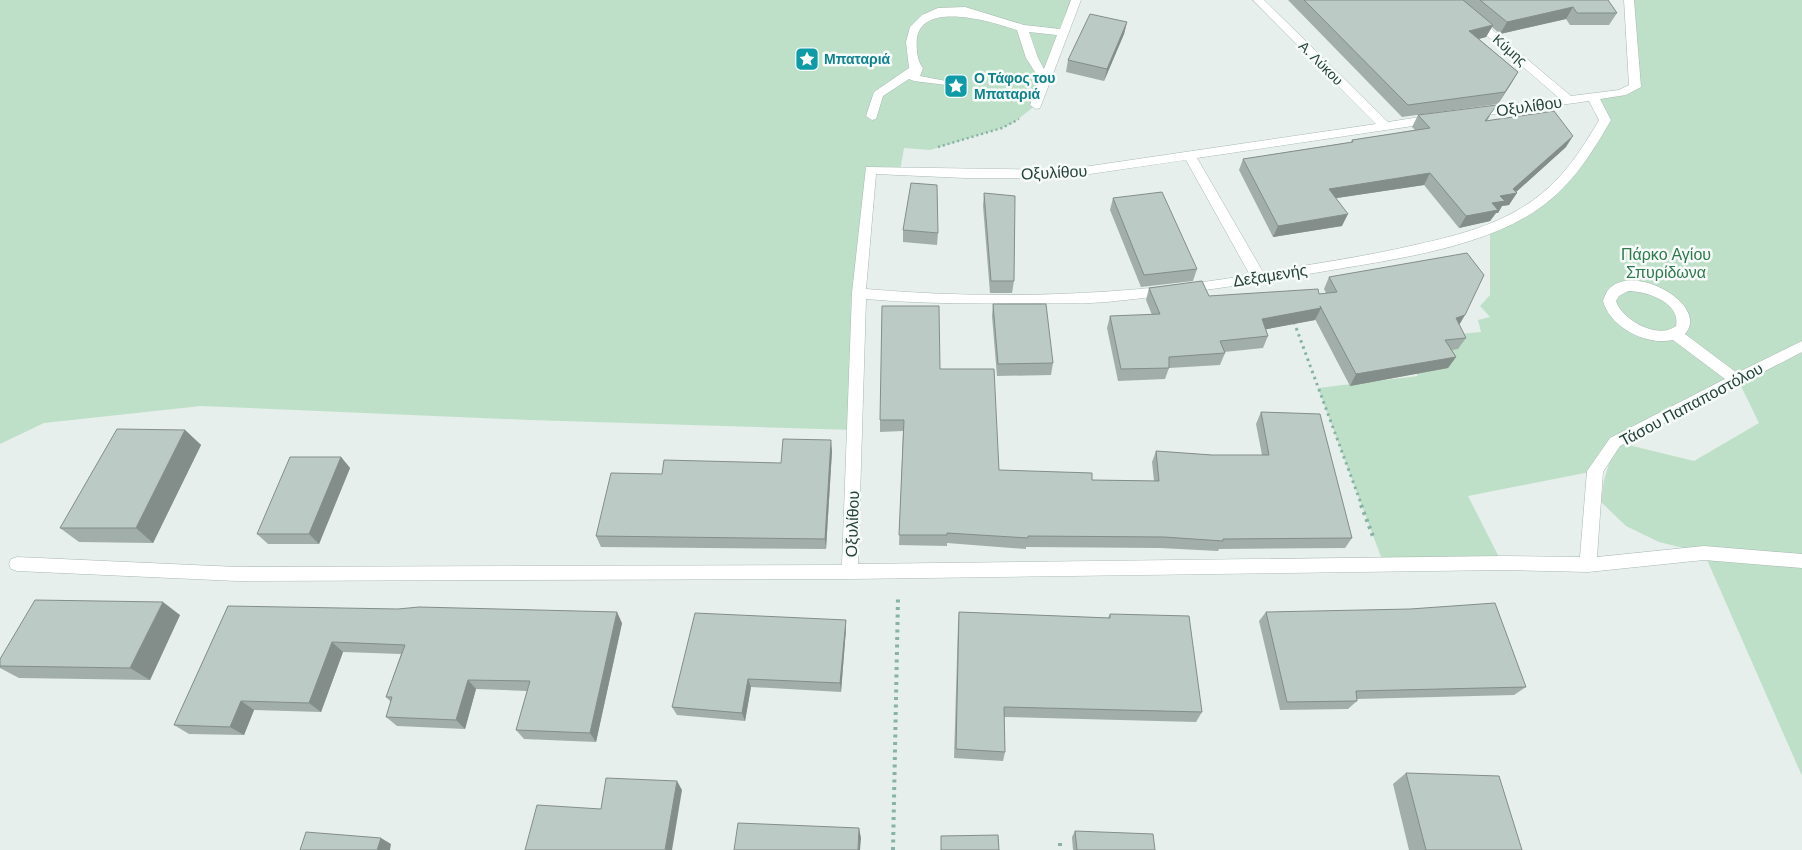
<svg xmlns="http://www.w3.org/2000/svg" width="1802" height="850" viewBox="0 0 1802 850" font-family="Rubik,sans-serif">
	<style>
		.green { fill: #bfe0c8; fill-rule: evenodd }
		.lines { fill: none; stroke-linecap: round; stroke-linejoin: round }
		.street-casing { stroke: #a8b8b2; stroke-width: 1 }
		.path-far2 { stroke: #86b3a5; stroke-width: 2.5; stroke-dasharray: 2 3; stroke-linecap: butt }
		.path-far1 { stroke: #86b3a5; stroke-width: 3; stroke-dasharray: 2.5 4; stroke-linecap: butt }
		.path { stroke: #86b3a5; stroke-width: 4; stroke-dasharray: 3 4.5; stroke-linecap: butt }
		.street { fill: #fff; fill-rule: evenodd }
		.wall { fill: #a1aea9 }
		.shaded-wall { fill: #838d89 }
		.building { fill: #bbcac4; stroke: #838d89 }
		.labels { text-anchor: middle; stroke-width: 5; stroke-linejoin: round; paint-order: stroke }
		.far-street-label { font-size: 14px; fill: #24423a; stroke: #f7fbf9 }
		.far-culture-label { font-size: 14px; font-weight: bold; fill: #0d838f; stroke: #f7fbf9; text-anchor: start }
		.street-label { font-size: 16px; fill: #24423a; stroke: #f7fbf9 }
		.park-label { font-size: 16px; fill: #2d7a4b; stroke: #f7fbf9 }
	</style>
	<rect width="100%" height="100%" fill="#e6efeb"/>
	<g class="green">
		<polygon points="0,0 1076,0 1036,105 1013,123 1002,128 930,150 904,148 900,171 870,170 855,430 529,420 201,406 44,423 0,444"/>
		<path d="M 1629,0 L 1802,0 L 1802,776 L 1704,553 L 1659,542 L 1626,526 L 1601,502 L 1604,480 L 1615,444 L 1595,471 L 1468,496 L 1502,563 L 1384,565 L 1318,388 L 1418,376 L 1400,351 L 1439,336 L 1481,332 L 1478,320 L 1490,317 L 1480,306 L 1490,295 L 1490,229 L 1548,194 L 1604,121 L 1593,97 L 1635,86 ZM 1738,380 L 1759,423 L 1694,461 L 1616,442 Z"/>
	</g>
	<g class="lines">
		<g class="street-casing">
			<g id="street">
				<path d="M 1071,0 L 1081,0 L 1040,108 L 1036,109 L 1030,105 L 1040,80 L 1026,58 L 1017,30 C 993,22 923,0 917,38 C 916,47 917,62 923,68 L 920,76 L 946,81 L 948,83 L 946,85 L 914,81 L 909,79 L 883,96 L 876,119 L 872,120 L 866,116 L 874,92 L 909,68 L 906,42 L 910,27 L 922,15 L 938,8 L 965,7 L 1024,25 L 1060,29 ZM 1029,32 L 1057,35 L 1044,69 L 1038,58 Z"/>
				<path d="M 1253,0 L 1264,0 L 1388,122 L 1433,115 L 1439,119 L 1433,123 L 1197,158 L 1263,272 C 1315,264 1368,256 1419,244 C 1459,235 1498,225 1532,201 C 1562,180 1581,151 1599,120 L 1589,101 L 1473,117 L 1469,116 L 1467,113 L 1469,110 L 1473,109 L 1559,98 L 1446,0 L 1457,0 L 1571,96 L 1619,90 L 1629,85 L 1624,0 L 1634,0 L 1641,87 L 1626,95 L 1600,99 L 1611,120 C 1592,153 1572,185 1541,207 C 1487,246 1403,258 1338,269 C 1262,282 1185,294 1107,302 C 1085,304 1061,303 1039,303 C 981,304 923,304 866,299 L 858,564 L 1502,556 L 1580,557 L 1587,471 L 1610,438 L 1725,379 L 1673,340 C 1646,346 1610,327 1603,301 C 1604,297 1606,293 1608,290 C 1632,261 1711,305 1685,334 L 1737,373 L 1802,341 L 1802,352 L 1620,446 L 1603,472 L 1597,557 L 1704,546 L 1802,554 L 1802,568 L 1704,560 L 1588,572 L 1502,570 L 850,579 L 237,581 L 17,571 L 11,569 L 9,564 L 11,559 L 17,557 L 237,567 L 842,565 L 852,293 L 866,167 L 1063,170 L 1376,124 ZM 1186,160 L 1250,275 C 1124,296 993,300 866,289 L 876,174 L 965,178 L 1063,178 ZM 1628,291 C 1646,291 1681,302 1676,326 C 1658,340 1622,320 1616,301 L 1619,296 Z"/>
			</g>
		</g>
		<polyline class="path-far2" points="938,147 1002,128 1019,119"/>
		<polyline class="path-far1" points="1294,322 1362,506"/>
		<g class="path">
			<polyline points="1361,505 1374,539"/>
			<polyline points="1060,843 1060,850"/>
			<polyline points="893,850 898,598"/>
		</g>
		<use href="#street" class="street"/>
	</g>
	<g class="wall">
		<polygon points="1288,0 1608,0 1617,13 1609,25 1570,25 1566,19 1500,34 1492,27 1486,37 1479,39 1518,72 1498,104 1402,117"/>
		<polygon points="1127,22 1124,34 1104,81 1066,72 1068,60"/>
		<polygon points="1418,115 1490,116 1487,121 1566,147 1516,192 1509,205 1502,206 1498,213 1496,213 1490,221 1459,228 1424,185 1336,198 1342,226 1273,237 1239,170 1243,159 1351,142 1352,140 1415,130 1412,127"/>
		<polygon points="984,193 1014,281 1012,293 990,293 983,206"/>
		<polygon points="1113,198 1197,269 1193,281 1141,287 1110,210"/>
		<polygon points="903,230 938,233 937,245 903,242"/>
		<polygon points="1329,277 1459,325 1466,338 1458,349 1452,350 1456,357 1448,368 1350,386 1315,319 1315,320 1266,329 1268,336 1263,348 1224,352 1225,353 1220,365 1169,368 1165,379 1118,381 1107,328 1110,316 1152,315 1146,300 1149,288 1209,296 1319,294 1326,293 1324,289"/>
		<polygon points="993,304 1053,363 1051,375 997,376 992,316"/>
		<polygon points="940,369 999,470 1092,480 1154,481 1152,462 1156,451 1212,455 1262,455 1256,424 1261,412 1352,538 1345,548 1219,549 1218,551 1160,548 1026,547 1026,549 947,543 947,546 899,545 903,431 880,432 880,420"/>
		<polygon points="185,430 201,445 153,543 79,542 60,528"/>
		<polygon points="832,451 826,549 601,547 596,536 662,474 781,463"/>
		<polygon points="341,457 350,468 319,544 268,544 257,534"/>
		<polygon points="228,606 622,623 596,742 524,739 516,730 527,691 476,689 465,729 397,726 386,717 391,702 386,697 401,654 343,652 321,712 254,710 244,735 189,734 174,725"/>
		<polygon points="959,612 1108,618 1110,614 1202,712 1196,722 1004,717 1005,752 1003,761 954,758 958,623"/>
		<polygon points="1266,612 1526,687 1514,695 1357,699 1357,701 1348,709 1280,710 1259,621"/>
		<polygon points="180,615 150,680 19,678 0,668 0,659"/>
		<polygon points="846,620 846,629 841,692 751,687 745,721 677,715 672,707"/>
		<polygon points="1406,773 1522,850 1409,850 1393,784"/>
		<polygon points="1075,831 1155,850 1073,850 1072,837"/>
	</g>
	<g class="shaded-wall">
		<polygon points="1573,7 1566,19 1500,34 1507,22"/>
		<polygon points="1127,22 1124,34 1104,81 1107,69"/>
		<polygon points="1493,25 1486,37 1463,43 1469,31"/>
		<polygon points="1518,72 1511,84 1498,104 1505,92"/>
		<polygon points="1573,136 1566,147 1515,193 1517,193 1509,205 1502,206 1498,213 1496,213 1490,221 1459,228 1466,216 1513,189"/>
		<polygon points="1430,173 1424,185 1324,200 1329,189"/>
		<polygon points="1348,214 1342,226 1273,237 1278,226"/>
		<polygon points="1321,308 1315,320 1257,331 1262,319"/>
		<polygon points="1465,315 1458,327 1456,318"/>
		<polygon points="1456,357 1448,368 1350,386 1356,374"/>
		<polygon points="185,430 201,445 153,543 136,528"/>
		<polygon points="831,440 832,451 826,549 825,539"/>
		<polygon points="341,457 350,468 319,544 309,534"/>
		<polygon points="163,602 180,615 150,680 130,668"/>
		<polygon points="617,612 622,623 596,742 590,733"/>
		<polygon points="846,620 846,629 841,692 840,683"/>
		<polygon points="332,642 343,652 321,712 309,703"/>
		<polygon points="748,679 751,687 745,721 742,713"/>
		<polygon points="468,680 476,689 465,729 456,720"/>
		<polygon points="241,701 254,710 244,735 230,727"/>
		<polygon points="677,781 682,790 672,850 665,850"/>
		<polygon points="859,828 861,838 860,850 858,850"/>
		<polygon points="381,838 391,844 390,850 377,850"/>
	</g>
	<g class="building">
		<polygon points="1304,0 1463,0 1493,25 1469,31 1518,72 1505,92 1408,105"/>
		<polygon points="1480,0 1608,0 1617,13 1577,13 1573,7 1507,22"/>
		<polygon points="1090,14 1127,22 1107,69 1068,60"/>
		<polygon points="1497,105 1485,121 1554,111 1573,136 1513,189 1517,193 1500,196 1505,201 1492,203 1498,210 1466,216 1430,173 1329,189 1348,214 1278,226 1243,159 1353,142 1352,140 1430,128 1418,115"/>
		<polygon points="911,183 937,185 938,233 903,230"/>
		<polygon points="1162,192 1197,269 1144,275 1113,198"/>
		<polygon points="984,193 1015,196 1014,281 991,281"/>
		<polygon points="1467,253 1484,275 1465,315 1456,318 1466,338 1445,340 1456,357 1356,374 1320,306 1321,308 1262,319 1268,336 1220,341 1225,353 1169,357 1169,368 1121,369 1110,316 1160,314 1149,288 1202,281 1209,296 1318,289 1319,294 1337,292 1329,277"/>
		<polygon points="993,304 1046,304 1053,363 998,364"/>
		<polygon points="882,306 939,306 940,369 994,369 999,470 1092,473 1092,480 1159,481 1156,451 1212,455 1269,455 1261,412 1320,414 1352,538 1223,539 1223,541 1164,537 1028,536 1028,538 947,533 947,535 899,535 904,420 880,420"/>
		<polygon points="117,429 185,430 136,528 60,528"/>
		<polygon points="783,439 831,440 825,539 596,536 611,473 662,474 664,460 781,463"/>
		<polygon points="290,457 341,457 309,534 257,534"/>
		<polygon points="35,600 163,602 130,668 0,666 0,659"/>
		<polygon points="1495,603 1526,687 1356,691 1357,701 1287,702 1266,612 1410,609"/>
		<polygon points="228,606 398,609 419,607 617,612 590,733 516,730 530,681 468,680 456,720 386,717 392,697 386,697 405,645 332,642 309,703 241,701 230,727 174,725"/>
		<polygon points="959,612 1110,618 1110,614 1189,616 1202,712 1004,707 1005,752 956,749"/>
		<polygon points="695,613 846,620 840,683 748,679 742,713 672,707"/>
		<polygon points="1406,773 1499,776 1522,850 1426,850"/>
		<polygon points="606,778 677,781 665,850 525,850 537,805 601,809"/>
		<polygon points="738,823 859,828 858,850 734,850"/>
		<polygon points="1075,831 1153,834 1155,850 1077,850"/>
		<polygon points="306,832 381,838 377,850 300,850"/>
		<polygon points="998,835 999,850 941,850 941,836"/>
	</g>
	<defs>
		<g id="sight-square" transform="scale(1.25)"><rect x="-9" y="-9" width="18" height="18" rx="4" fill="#0f9aa8" stroke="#f7fbf9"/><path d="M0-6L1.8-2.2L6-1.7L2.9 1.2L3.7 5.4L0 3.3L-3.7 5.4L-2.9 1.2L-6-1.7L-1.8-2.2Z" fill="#fff"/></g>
	</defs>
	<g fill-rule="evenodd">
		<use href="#sight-square" x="807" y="59"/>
		<use href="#sight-square" x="956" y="86"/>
	</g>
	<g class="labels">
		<g class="far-street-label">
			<text transform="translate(1510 50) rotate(41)" y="5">Κύμης</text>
			<text transform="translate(1321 63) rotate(45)" y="5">Α. Λύκου</text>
		</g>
		<g class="far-culture-label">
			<text x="824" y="64">Μπαταριά</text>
			<text x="974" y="83">Ο Τάφος του<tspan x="974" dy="16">Μπαταριά</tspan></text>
		</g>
		<g class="street-label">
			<text transform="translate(1529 106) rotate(-8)" y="6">Οξυλίθου</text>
			<text transform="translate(1054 172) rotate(-3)" y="6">Οξυλίθου</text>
			<text transform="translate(1270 275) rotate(-9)" y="6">Δεξαμενής</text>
			<text transform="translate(1691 404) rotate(-28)" y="6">Τάσου Παπαποστόλου</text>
			<text transform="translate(852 524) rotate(-88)" y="6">Οξυλίθου</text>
		</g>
		<g class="park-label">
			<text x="1666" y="260">Πάρκο Αγίου<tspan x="1666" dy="18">Σπυρίδωνα</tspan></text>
		</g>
	</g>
</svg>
